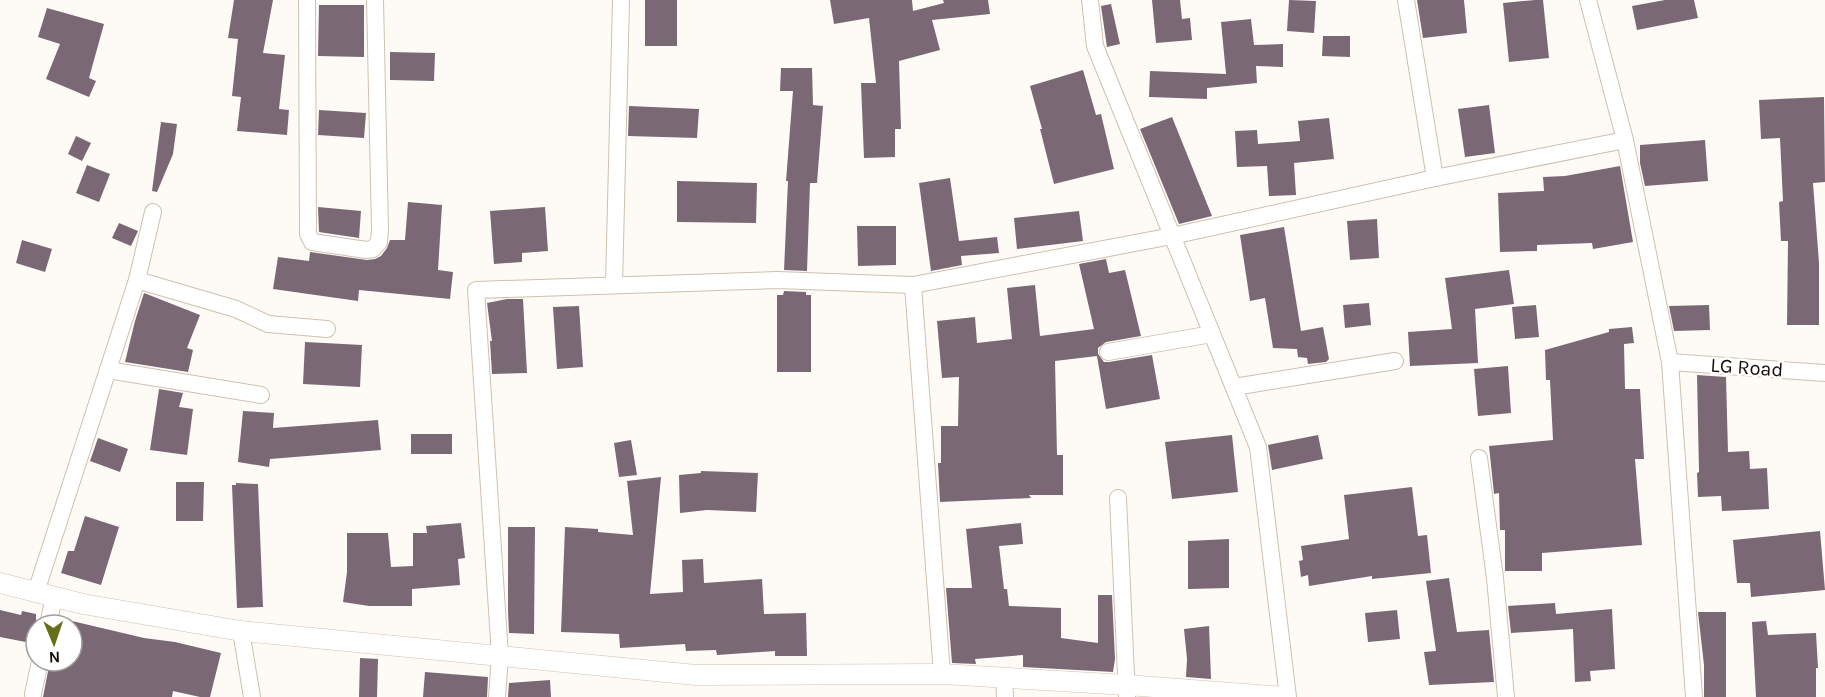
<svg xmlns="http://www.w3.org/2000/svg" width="1825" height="697" viewBox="0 0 1825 697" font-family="Karla,sans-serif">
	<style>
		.building { fill: #7a6875 }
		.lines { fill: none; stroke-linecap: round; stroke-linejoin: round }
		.minor-casing { stroke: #cec0af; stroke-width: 18 }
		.tertiary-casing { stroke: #cec0af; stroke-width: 21 }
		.minor { stroke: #fff; stroke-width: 16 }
		.tertiary { stroke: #fff; stroke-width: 20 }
		.labels { text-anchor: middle; stroke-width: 5; stroke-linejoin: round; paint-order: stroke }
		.street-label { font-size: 20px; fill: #130e08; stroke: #fff }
	</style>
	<rect width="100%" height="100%" fill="#fefbf7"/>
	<g class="building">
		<polygon points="234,0 273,0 263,53 285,55 279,109 289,110 287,135 237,131 241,97 232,96 238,39 228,38"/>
		<rect x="645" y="0" width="32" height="46"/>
		<polygon points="830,0 912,0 913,11 944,3 943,0 988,0 990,14 932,20 940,50 899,61 901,129 895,129 895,157 864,158 861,83 876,83 869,18 834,24"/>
		<polygon points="1152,0 1180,0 1182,19 1190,18 1192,40 1156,43"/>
		<polygon points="1289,0 1316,1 1314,33 1287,31"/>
		<polygon points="1417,0 1464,0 1467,33 1423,38"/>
		<polygon points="1535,0 1543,0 1549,58 1509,62 1503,3"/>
		<polygon points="1665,0 1694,0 1698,18 1637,30 1632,6"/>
		<polygon points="1111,4 1120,44 1107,47 1101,6"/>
		<polygon points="319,5 364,5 364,57 318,56"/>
		<polygon points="47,8 104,24 89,78 96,81 89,97 46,79 60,44 38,37"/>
		<polygon points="1251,19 1254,45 1283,44 1283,67 1256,66 1257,83 1207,88 1207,99 1149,97 1150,71 1226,74 1221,22"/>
		<polygon points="1323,36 1350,36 1350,57 1322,56"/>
		<polygon points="390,52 435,53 434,81 390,80"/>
		<polygon points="781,68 812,68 813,105 823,106 817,183 810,183 807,271 784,270 788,181 786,181 793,91 780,91"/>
		<polygon points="1083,70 1096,115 1101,114 1114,169 1054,184 1040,129 1042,129 1030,86"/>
		<polygon points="1824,97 1825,182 1813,183 1819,263 1819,325 1787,325 1788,241 1781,241 1779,202 1783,201 1780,138 1761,139 1759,100"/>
		<polygon points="1489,105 1495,153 1465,157 1458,109"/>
		<polygon points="629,106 699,109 697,138 628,136"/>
		<polygon points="319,110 366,113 364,138 318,135"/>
		<polygon points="1172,117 1199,184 1212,216 1179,224 1140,129"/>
		<polygon points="1329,118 1334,159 1294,163 1296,195 1269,196 1267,166 1237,167 1235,131 1257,130 1258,144 1300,141 1298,121"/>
		<polygon points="161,122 177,124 173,154 157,192 152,191"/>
		<polygon points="76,136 91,143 82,161 68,154"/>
		<polygon points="1705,140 1708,181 1645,186 1640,163 1640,145"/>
		<polygon points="87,165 110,174 99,202 76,193"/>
		<polygon points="1620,166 1633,242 1593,249 1592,243 1537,245 1537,251 1500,252 1498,193 1544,191 1543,177 1565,176"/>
		<polygon points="950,178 959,241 997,237 999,253 961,256 962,265 931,271 919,183"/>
		<polygon points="677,181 757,183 756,223 677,222"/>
		<polygon points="408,202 442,205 438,270 453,272 450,299 359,290 358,301 273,289 278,257 309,261 310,252 367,260 375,259 381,256 387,248 390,240 405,240"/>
		<polygon points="318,207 361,211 359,238 319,232"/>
		<polygon points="545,207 548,251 522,253 522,262 494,264 490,211"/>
		<polygon points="1079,211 1083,241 1017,249 1014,218"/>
		<polygon points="1377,219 1379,258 1350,260 1347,221"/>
		<polygon points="119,223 138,231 131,246 112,238"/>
		<polygon points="857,226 896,226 896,265 858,266"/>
		<polygon points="1284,227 1301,331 1323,327 1329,359 1326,362 1308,364 1307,358 1298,357 1297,349 1273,348 1265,298 1250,301 1240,235"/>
		<polygon points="22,240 52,249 45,272 16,263"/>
		<polygon points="1106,259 1109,273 1125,270 1141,336 1106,342 1098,348 1098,354 1104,362 1109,362 1152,355 1160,399 1106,409 1097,356 1055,361 1057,455 1063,455 1063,495 1029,495 1031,498 940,502 938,463 941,463 941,426 958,426 959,377 942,378 937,321 975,317 977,343 1012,339 1007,288 1035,285 1040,336 1094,329 1079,264"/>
		<polygon points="1509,270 1514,304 1475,309 1478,363 1410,366 1408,332 1452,329 1445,278"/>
		<polygon points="784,291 806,292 806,295 811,295 811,372 777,372 777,295 783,295"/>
		<polygon points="144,293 200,315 187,348 193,350 188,372 125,362 135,321"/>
		<polygon points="507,299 523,299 527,373 492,374 490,341 492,341 487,303"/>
		<polygon points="1369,303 1371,325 1345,328 1343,305"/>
		<polygon points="1536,305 1539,337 1515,339 1512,307"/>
		<polygon points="1709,305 1710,330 1674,331 1669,306"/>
		<polygon points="579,306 583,367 557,369 553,307"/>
		<polygon points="1632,327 1634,343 1624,344 1625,389 1640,389 1644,459 1635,459 1642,545 1542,553 1542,571 1505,571 1505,530 1500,530 1499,493 1494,494 1489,446 1553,440 1550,380 1546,380 1545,350 1609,332 1609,329"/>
		<polygon points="305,342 362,345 360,387 303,384"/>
		<polygon points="1508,366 1511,413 1478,416 1474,369"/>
		<polygon points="1697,375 1726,377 1728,452 1749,451 1750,469 1767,468 1769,509 1722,511 1721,496 1698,497 1697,473 1699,472"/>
		<polygon points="159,389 183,393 179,407 193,409 187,455 150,450"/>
		<polygon points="243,411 274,413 273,428 378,420 381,450 270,459 269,467 238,462"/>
		<rect x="411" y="434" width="41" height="20"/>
		<polygon points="1232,435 1238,492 1172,499 1165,442"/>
		<polygon points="1318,435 1323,459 1272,470 1268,445"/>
		<polygon points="98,438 128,449 120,472 90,461"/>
		<polygon points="631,440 637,475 619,477 614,443"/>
		<polygon points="701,471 758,473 756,512 707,510 680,513 679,475 701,473"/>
		<polygon points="661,477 650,594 683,592 682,560 703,559 704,583 762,579 764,614 806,613 807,656 775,656 775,651 717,655 716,650 686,651 685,644 620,648 619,634 561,632 565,527 598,529 598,532 633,535 627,481"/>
		<polygon points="176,482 204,482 203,521 176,521"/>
		<polygon points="236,483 258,484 263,607 237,608 232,485 236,485"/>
		<polygon points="1412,487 1418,536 1427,535 1431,573 1372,579 1372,576 1309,586 1308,575 1301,577 1299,561 1303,560 1301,546 1349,539 1344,495"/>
		<polygon points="85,516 119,527 101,585 61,573 68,551 74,551"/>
		<polygon points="461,523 465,558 458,559 460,585 412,589 412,606 369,606 343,602 347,572 347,533 388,533 391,567 413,566 413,533 427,533 426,526"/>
		<polygon points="1021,523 1023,544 999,546 1004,589 1007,589 1009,606 1061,608 1061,638 1098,643 1098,595 1112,595 1115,659 1113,672 1023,667 1023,655 975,659 976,664 952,663 946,588 972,588 966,529"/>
		<polygon points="508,527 535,527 534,634 509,633 508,611"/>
		<polygon points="1820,531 1825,590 1751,597 1750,583 1737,583 1733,540"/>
		<polygon points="1229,539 1229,588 1188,589 1188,541"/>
		<polygon points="1449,578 1457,632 1489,630 1494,682 1429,685 1424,652 1436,651 1426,581"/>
		<polygon points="1555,603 1556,614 1612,609 1615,669 1590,671 1591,681 1575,682 1573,629 1511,633 1508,606"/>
		<polygon points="0,610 21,615 22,611 36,614 36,644 0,637"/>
		<polygon points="1397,610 1400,639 1368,642 1365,613"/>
		<polygon points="1698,612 1726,612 1726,697 1704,697 1704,665"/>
		<polygon points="72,621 144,638 175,642 221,653 210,697 200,697 173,691 172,697 43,697 50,661 72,661"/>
		<polygon points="1766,621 1768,635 1816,633 1818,668 1816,668 1816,697 1756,697 1752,622"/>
		<polygon points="1209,626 1211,679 1186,677 1187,659 1184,629"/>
		<polygon points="360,658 378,659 377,697 359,697"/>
		<polygon points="425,672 488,677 487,697 423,697"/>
		<polygon points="550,680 551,697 508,697 509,683"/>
	</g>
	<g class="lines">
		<g class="minor-casing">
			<g id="minor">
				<polyline points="307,0 308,234 312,242 366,250 373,249 379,242 380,229 375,0"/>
				<polyline points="1090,0 1095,46 1258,447 1288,697"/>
				<polyline points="1406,0 1435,178"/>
				<polyline points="1588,0 1625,140 1670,362 1694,697"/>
				<polyline points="137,280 236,309 268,324 327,329"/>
				<polyline points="614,285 621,0"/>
				<polyline points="913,285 942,674"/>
				<polyline points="1108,352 1212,334"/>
				<polyline points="1670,362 1825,373"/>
				<polyline points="108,370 261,395"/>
				<polyline points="1234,387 1395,361"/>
				<polyline points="1479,458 1495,578 1506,697"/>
				<polyline points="1118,498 1127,697"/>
				<polyline points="36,592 137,280 153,212"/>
				<polyline points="48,625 54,597"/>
				<polyline points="241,631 252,697"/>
				<polyline points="1004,678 1005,697"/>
				<polyline points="33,694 40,661"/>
				<polyline points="497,697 500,656 476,290 777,280 913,285 1172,236 1435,178 1625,140"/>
			</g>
		</g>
		<g class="tertiary-casing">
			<polyline id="tertiary" points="0,583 83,604 241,631 696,675 942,674 1127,685 1285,697"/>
		</g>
		<use href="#minor" class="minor"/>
		<use href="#tertiary" class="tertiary"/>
	</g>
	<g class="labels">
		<g class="street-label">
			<text transform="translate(1747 367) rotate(4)" y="7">LG Road</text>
		</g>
	</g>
	<g transform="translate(54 643) rotate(178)"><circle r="28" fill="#ffffff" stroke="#a19f9c" stroke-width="1.5"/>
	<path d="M0-4.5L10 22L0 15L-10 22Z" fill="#656f18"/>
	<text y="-9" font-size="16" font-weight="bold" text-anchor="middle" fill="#130e08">N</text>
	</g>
</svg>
